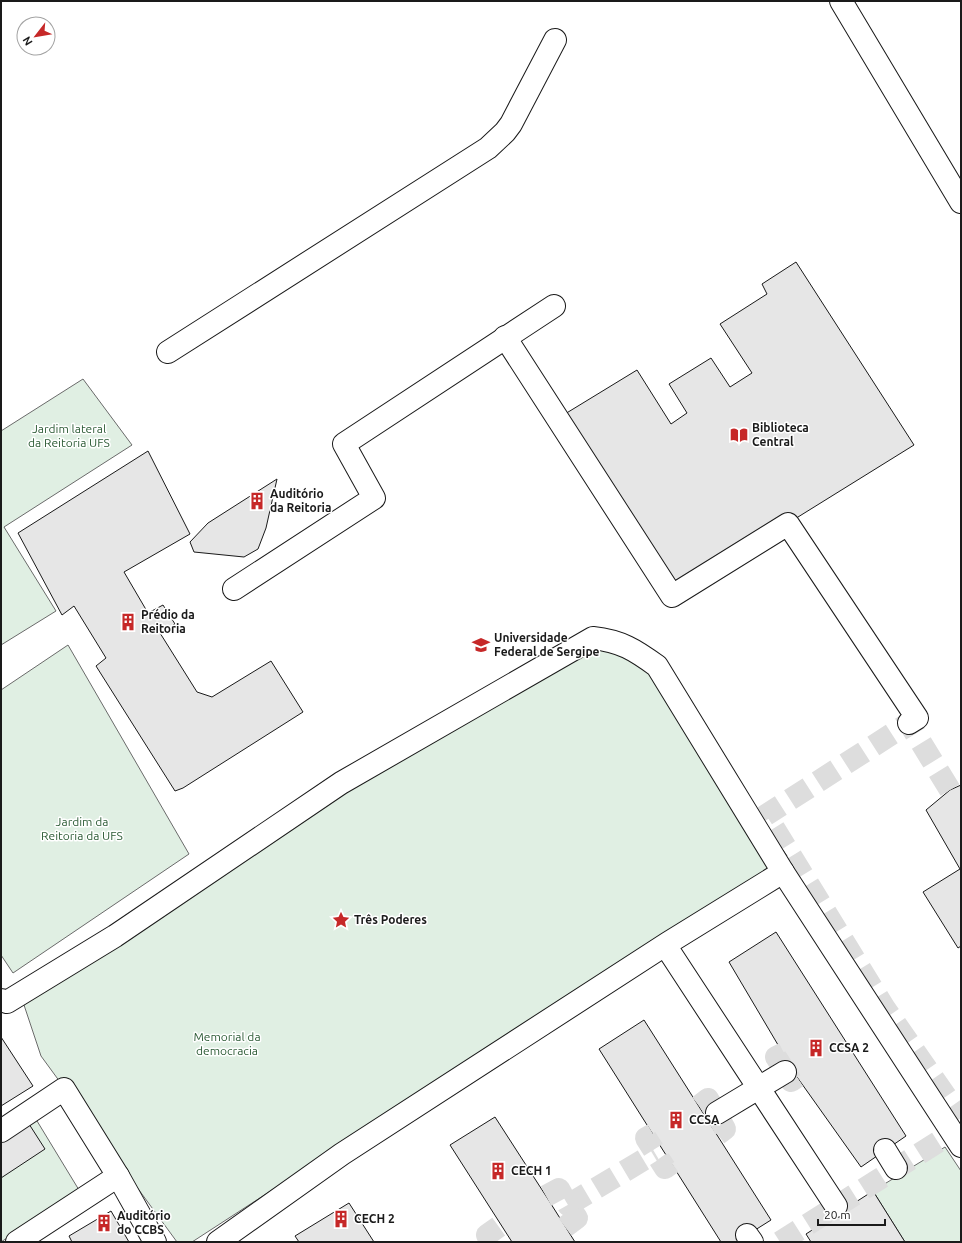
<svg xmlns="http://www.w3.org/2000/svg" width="962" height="1243" viewBox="0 0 962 1243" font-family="Ubuntu,sans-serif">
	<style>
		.green { fill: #e0efe3; stroke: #6a6a6a }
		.building { fill: #e6e6e6; stroke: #1a1a1a }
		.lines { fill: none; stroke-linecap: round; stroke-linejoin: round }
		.minor-tunnel { stroke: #ddd; stroke-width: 22; stroke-dasharray: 22 11; stroke-linecap: butt }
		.minor-casing { stroke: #1a1a1a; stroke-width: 24 }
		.minor { stroke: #fff; stroke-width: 22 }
		.labels { text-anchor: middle; stroke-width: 3; stroke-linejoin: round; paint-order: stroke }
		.poi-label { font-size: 12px; font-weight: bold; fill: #1a1a1a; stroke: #fff; text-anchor: start }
		.park-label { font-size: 12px; fill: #2b5a34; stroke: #fff }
	</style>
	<rect width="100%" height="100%" fill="#fff"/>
	<g class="green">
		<polygon points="83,379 132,445 4,527 56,611 1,645 1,431"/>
		<polygon points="600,631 657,666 787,856 192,1242 177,1242 41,1056 22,999"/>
		<polygon points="68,645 189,854 13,973 1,955 1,690"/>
		<polygon points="34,1116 79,1190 1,1242 1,1138"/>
		<polygon points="945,1147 961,1171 961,1242 905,1242 873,1191"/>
	</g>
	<g class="building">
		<polygon points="796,262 914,445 674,594 560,417 637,370 671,424 687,413 669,384 711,358 730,387 752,373 720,324 767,294 762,284"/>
		<polygon points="148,451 190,534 124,572 148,613 163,605 175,624 160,633 197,692 212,697 271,661 303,712 183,788 175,791 96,666 106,658 74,606 62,615 18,533"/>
		<polygon points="277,479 266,528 258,549 244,557 194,552 190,542 208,523"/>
		<polygon points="961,785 961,946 958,948 923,892 960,869 926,810 950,790"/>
		<polygon points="776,932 906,1136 861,1167 797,1077 729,962"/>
		<polygon points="644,1020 771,1220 736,1242 721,1242 599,1049"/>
		<polygon points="1,1037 33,1086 1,1106"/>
		<polygon points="495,1117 546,1196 575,1242 512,1242 450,1145"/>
		<polygon points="29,1124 45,1149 1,1178 1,1142"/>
		<polygon points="873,1191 905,1242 811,1242 806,1234"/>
		<polygon points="349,1203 374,1242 299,1242 295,1236"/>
		<polygon points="111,1211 129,1242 72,1242 69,1236"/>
	</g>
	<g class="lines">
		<g class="minor-tunnel">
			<polyline points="950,790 909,723 766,815 884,1007 961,1118"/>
			<polyline points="784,1053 776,1057 791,1081 797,1077"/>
			<polyline points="699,1106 708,1099 725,1129 717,1135"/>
			<polyline points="653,1134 646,1138 665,1168 672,1163"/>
			<polyline points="546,1196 559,1189 568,1205 655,1153"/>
			<polyline points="565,1227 577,1218 568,1205"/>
			<polyline points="490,1242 487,1235 501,1225"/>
			<polyline points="780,1242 941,1140"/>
		</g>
		<g class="minor-casing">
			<g id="minor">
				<polyline points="841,1 961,202"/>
				<polyline points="505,337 672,596 788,524 917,718 909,723"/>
				<polyline points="168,352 488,148 505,132 511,124 555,40"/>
				<polyline points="234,589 374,498 344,444 554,306"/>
				<polyline points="671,954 836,1206"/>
				<path d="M 1,1000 L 7,1002 L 115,936 L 341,783 L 593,638 C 621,641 635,650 657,666 L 783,872 L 961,1146"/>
				<polyline points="717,1113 785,1072"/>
				<polyline points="1,1131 64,1089 118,1176 155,1242"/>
				<polyline points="885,1150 896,1168"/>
				<polyline points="747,1235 752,1242"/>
				<polyline points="17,1242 118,1176"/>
				<polyline points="218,1242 342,1154 668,943 783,872"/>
			</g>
		</g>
		<use href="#minor" class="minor"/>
	</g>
	<defs>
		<g id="library-bare" transform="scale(1.38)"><path d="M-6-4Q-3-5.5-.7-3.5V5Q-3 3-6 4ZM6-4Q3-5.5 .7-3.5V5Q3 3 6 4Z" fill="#c62828" stroke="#fff" stroke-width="2.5" paint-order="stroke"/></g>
		<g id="building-bare" transform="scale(1.38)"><path d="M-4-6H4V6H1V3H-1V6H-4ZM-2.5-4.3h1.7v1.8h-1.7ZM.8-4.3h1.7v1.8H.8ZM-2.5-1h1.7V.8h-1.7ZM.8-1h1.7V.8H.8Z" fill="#c62828" stroke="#fff" stroke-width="2.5" paint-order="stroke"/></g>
		<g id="university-bare" transform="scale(1.38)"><path d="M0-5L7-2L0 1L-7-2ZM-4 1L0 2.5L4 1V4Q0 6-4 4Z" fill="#c62828" stroke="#fff" stroke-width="2.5" paint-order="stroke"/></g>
		<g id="sight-bare" transform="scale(1.38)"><path d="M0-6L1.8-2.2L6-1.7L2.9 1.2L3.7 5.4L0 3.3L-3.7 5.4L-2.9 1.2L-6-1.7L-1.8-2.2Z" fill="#c62828" stroke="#fff" stroke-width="2.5" paint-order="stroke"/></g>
	</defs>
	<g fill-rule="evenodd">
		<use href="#library-bare" x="739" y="435"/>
		<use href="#building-bare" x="257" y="501"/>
		<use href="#building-bare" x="128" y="622"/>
		<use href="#university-bare" x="481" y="645"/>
		<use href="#sight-bare" x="341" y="920"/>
		<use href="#building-bare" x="816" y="1048"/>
		<use href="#building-bare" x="676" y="1120"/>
		<use href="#building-bare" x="498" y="1171"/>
		<use href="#building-bare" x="341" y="1219"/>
		<use href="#building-bare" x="104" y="1223"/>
	</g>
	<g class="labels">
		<g class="poi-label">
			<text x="752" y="432">Biblioteca<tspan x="752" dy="14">Central</tspan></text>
			<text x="270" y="498">Auditório<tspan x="270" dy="14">da Reitoria</tspan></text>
			<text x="141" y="619">Prédio da<tspan x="141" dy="14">Reitoria</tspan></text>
			<text x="494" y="642">Universidade<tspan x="494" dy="14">Federal de Sergipe</tspan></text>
			<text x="354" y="924">Três Poderes</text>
			<text x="829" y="1052">CCSA 2</text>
			<text x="689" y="1124">CCSA</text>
			<text x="511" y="1175">CECH 1</text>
			<text x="117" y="1220">Auditório<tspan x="117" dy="14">do CCBS</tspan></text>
			<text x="354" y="1223">CECH 2</text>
		</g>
		<g class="park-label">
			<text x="69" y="433">Jardim lateral<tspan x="69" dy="14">da Reitoria UFS</tspan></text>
			<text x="82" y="826">Jardim da<tspan x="82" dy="14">Reitoria da UFS</tspan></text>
			<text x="227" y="1041">Memorial da<tspan x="227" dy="14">democracia</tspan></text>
		</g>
	</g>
	<rect width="962" height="1243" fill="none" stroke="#1a1a1a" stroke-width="4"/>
	<g transform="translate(36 36) rotate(239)"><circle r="19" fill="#ffffff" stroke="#a3a3a3"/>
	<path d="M0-3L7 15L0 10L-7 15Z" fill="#c62828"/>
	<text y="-6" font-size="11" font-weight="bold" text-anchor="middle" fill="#1a1a1a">N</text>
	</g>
	<path d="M818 1219v6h67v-6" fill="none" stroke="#1a1a1a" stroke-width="2"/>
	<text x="824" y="1219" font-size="12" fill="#1a1a1a" stroke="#ffffff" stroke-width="3" paint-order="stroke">20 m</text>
</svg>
